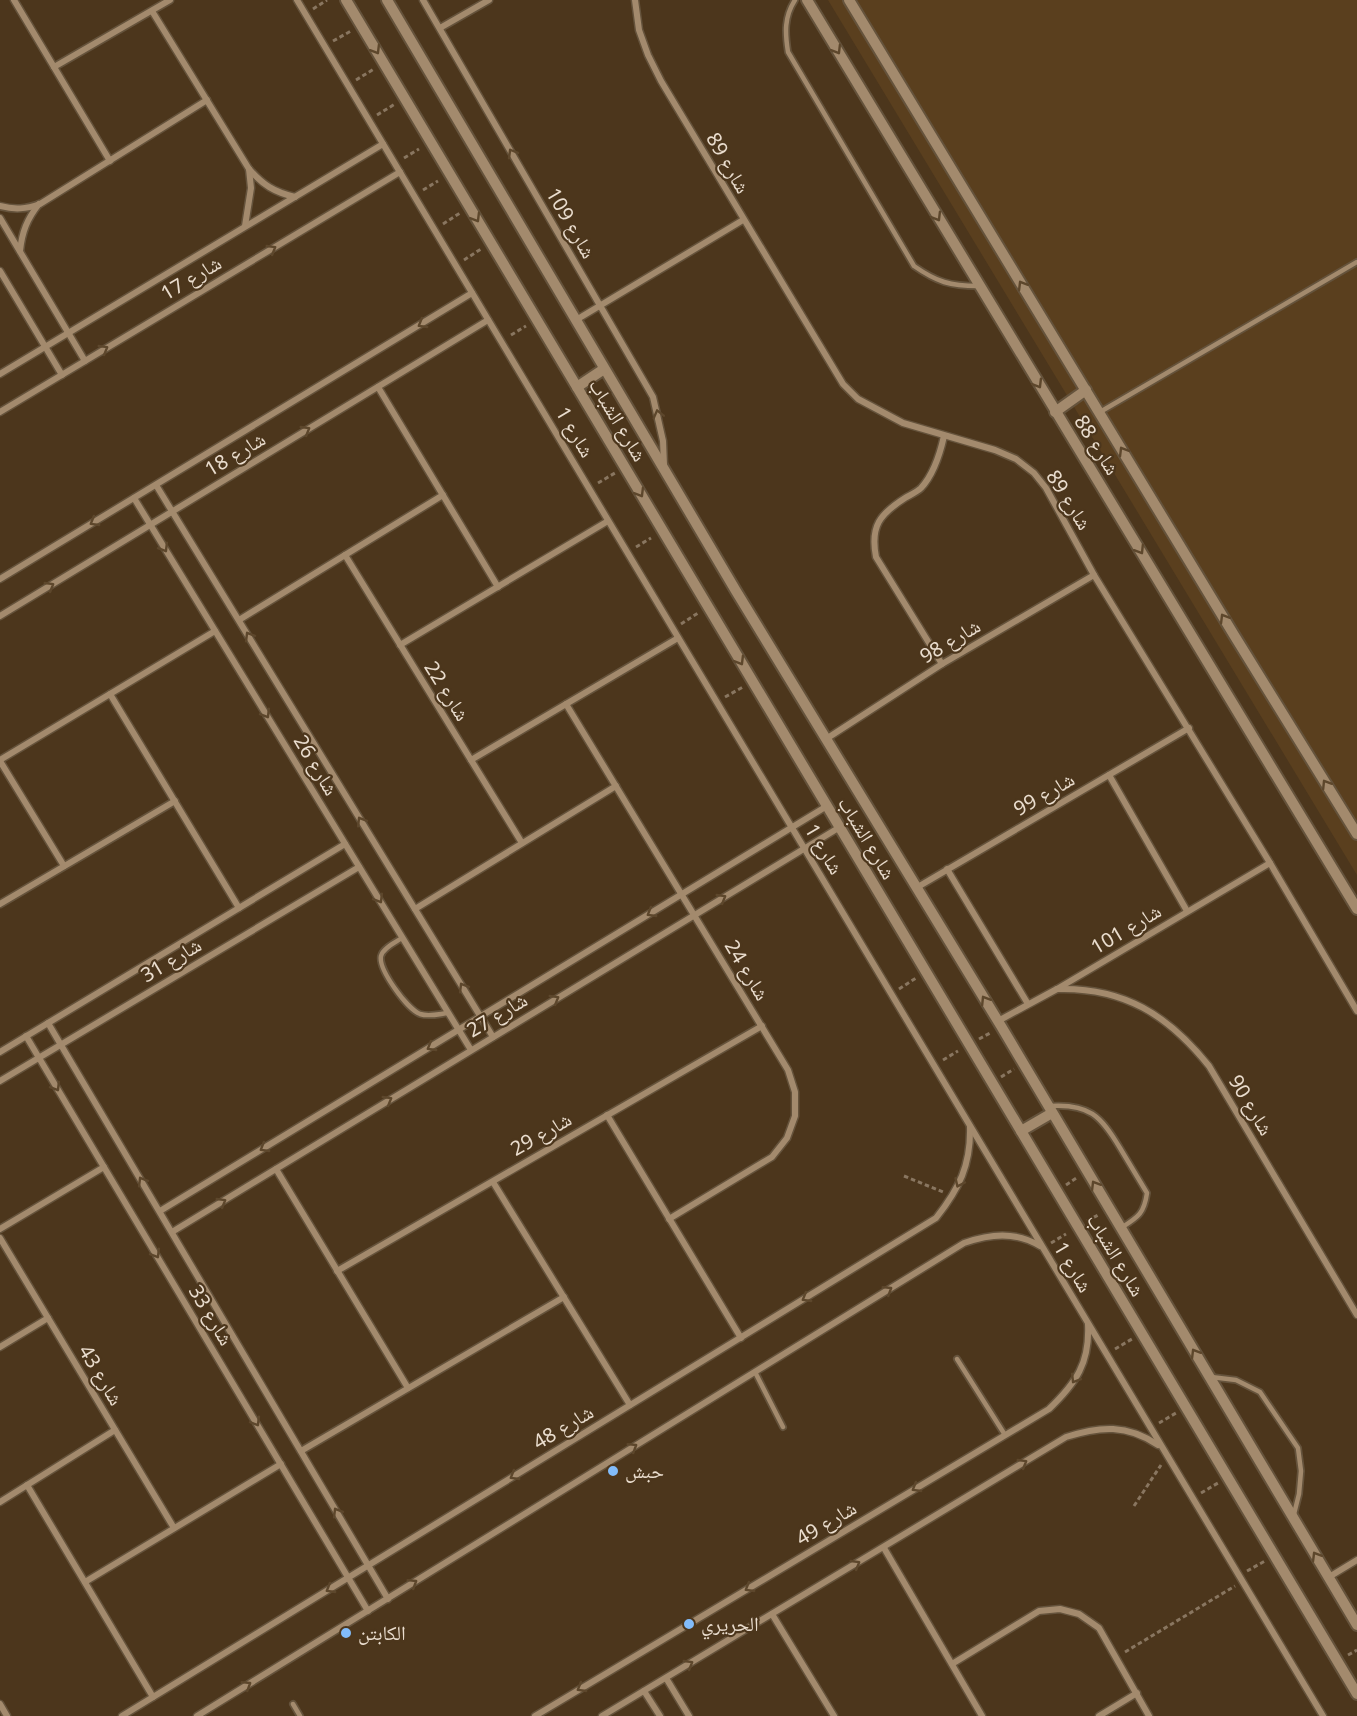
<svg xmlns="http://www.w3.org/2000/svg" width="1357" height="1716" viewBox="0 0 1357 1716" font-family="'Noto Sans','Noto Naskh Arabic',sans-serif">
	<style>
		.built { fill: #5a3f1e }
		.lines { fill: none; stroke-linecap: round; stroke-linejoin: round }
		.service-casing { stroke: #65533c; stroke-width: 8 }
		.minor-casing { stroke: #65533c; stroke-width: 9 }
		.tertiary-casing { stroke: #65533c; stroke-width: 14 }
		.path { stroke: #897660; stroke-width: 3; stroke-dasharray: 4.5 3; stroke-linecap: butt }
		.service { stroke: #a38a6d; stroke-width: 4.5 }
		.minor { stroke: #a38a6d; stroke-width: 6 }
		.tertiary { stroke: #a38a6d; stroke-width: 10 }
		.oneway { stroke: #5d472c }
		.poi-dot { fill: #82bcfa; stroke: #4c361c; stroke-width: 2 }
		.labels { text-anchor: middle; stroke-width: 4.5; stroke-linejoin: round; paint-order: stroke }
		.street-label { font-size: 20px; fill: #eaddce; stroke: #4c361c }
		.poi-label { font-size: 20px; fill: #eaddce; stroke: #4c361c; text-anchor: start }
	</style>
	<rect width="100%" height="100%" fill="#4c361c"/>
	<polygon class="built" points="828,0 1357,0 1357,875"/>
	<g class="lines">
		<g class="service-casing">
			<g id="service">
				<path d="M 795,0 C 784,17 785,33 788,52 L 914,266 C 937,282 950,286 978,286"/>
				<polyline points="1100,412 1357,262"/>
				<path d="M 402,938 C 396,942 383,948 381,956 C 378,969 407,1009 420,1014 C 429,1017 439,1014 448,1013"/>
				<path d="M 1049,1106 C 1089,1103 1101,1116 1120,1148 C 1129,1163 1138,1178 1147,1193 C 1144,1214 1138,1217 1121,1228"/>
				<polyline points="957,1359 1005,1435"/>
				<polyline points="755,1372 783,1427"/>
				<polyline points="1211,1377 1236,1380 1260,1392 1298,1448 1301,1471 1299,1494 1294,1514"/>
				<polyline points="293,1704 300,1716"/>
			</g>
		</g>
		<g class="minor-casing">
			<g id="minor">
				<polyline points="14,0 110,161"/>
				<polyline points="297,0 1323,1716"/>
				<polyline points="423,0 653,397 663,441 664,465"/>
				<polyline points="635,0 639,30 648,55 661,81 843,384 858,399 903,423 995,450 1016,459 1034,473 1046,488 1094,575 1270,863 1357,1011"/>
				<path d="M 152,11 L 249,169 C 263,185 274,192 295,197"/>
				<polyline points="440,28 489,0"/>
				<polyline points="54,67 170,0"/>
				<path d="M 0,206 C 15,210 26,209 40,204 L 207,100"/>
				<polyline points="0,218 85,361"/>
				<polyline points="245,226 251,188 249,169"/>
				<path d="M 20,251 C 22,232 27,219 39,204"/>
				<polyline points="0,271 62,375"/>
				<polyline points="576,320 743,220"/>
				<polyline points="0,374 383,144"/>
				<polyline points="378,387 498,587"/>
				<polyline points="0,412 400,172"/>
				<polyline points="156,485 493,1037"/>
				<polyline points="134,498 471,1050"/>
				<polyline points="345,555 522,843"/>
				<polyline points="0,579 472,293"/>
				<polyline points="0,616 488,320"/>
				<polyline points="239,620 443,495"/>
				<polyline points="400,645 608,521"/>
				<path d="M 942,664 L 876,557 C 870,526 880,514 905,498 C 910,495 917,492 921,488 C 934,474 940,454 944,436"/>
				<polyline points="110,694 239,908"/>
				<polyline points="566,704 788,1070 795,1092 795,1116 787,1138 772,1157 669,1219"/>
				<polyline points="826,739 942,664 1094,575"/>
				<polyline points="0,760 215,631"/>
				<polyline points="471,760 678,638"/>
				<polyline points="0,761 64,866"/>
				<polyline points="1109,775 1187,911"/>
				<polyline points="947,869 1028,1004"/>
				<polyline points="916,888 1189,728"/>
				<polyline points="0,904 175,801"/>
				<polyline points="415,909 616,786"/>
				<path d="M 1057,989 C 1124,987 1168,1015 1209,1066 L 1357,1315"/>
				<polyline points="998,1021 1057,989 1270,863"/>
				<polyline points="48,1023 388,1599"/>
				<polyline points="26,1036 368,1611"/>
				<polyline points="0,1052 345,844"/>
				<polyline points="0,1081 359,867"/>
				<polyline points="607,1115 741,1338"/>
				<polyline points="276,1169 408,1388"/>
				<polyline points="493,1182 630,1405"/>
				<polyline points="160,1211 827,806"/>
				<polyline points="0,1229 104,1167"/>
				<polyline points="172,1232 840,827"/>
				<polyline points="0,1238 174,1528"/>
				<polyline points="337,1271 762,1026"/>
				<polyline points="0,1347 48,1318"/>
				<polyline points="301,1451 564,1297"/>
				<polyline points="27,1485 153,1697"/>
				<polyline points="0,1502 115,1430"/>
				<polyline points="884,1548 982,1716"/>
				<polyline points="1329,1577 1357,1560"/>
				<polyline points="85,1582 281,1464"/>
				<polyline points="772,1614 834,1716"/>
				<polyline points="952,1664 1039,1611 1060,1609 1079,1614 1099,1628 1149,1716"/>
				<polyline points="666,1678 689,1716"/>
				<polyline points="644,1691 660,1716"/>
				<polyline points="0,1704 7,1716"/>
				<path d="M 122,1716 L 936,1218 C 959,1189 971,1165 970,1127"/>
				<path d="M 197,1716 L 964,1243 C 990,1234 1015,1231 1040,1246"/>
				<path d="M 535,1716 L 1049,1409 C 1076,1383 1090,1363 1088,1324"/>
				<path d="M 602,1716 L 1066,1437 C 1100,1426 1127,1424 1158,1445"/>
				<polyline points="1099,1716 1137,1693"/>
			</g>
		</g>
		<g class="tertiary-casing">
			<g id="tertiary">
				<polyline points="346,0 1357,1694"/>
				<polyline points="387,0 736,591 1001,1026 1357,1625"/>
				<polyline points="807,0 1357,909"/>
				<polyline points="849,0 1234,635 1357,834"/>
				<polyline points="577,387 604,369"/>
				<polyline points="1055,412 1086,390"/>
				<polyline points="1021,1131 1052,1113"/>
			</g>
		</g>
		<g class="path">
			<polyline points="313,9 327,0"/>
			<polyline points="333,41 351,31"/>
			<polyline points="356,80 374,69"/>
			<polyline points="377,115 395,104"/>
			<polyline points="404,158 419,149"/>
			<polyline points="423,190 438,181"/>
			<polyline points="443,224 460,213"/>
			<polyline points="464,260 481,249"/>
			<polyline points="511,335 526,326"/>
			<polyline points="598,483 615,473"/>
			<polyline points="636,547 651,538"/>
			<polyline points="681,624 698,613"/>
			<polyline points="725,697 743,687"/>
			<polyline points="899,989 916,978"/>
			<polyline points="979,1039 992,1032"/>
			<polyline points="943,1060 958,1051"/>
			<polyline points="1001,1077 1014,1069"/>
			<polyline points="904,1176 943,1192"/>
			<polyline points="1066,1185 1078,1177"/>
			<polyline points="1087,1221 1100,1214"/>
			<polyline points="1051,1243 1066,1234"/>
			<polyline points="1108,1255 1120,1248"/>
			<polyline points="1115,1349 1132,1339"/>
			<polyline points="1159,1423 1176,1413"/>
			<polyline points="1201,1493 1218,1483"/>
			<polyline points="1134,1506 1161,1465"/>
			<polyline points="1247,1571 1265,1561"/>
			<polyline points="1125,1652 1235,1586"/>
			<polyline points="1348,1655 1357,1650"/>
		</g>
		<use href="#service" class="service"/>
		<use href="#minor" class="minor"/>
		<use href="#tertiary" class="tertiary"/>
	</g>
	<defs><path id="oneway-chevron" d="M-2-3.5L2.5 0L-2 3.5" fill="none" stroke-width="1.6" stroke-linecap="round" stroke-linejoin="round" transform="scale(1.5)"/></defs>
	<g class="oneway">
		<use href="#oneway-chevron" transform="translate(376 50) rotate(59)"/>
		<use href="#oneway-chevron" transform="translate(837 50) rotate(59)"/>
		<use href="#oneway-chevron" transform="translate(512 153) rotate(-120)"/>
		<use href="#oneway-chevron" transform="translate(937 217) rotate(59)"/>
		<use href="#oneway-chevron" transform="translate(476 218) rotate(59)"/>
		<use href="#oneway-chevron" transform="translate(272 249) rotate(-31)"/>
		<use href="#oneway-chevron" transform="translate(1022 285) rotate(-121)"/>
		<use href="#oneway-chevron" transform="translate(422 324) rotate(149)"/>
		<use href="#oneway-chevron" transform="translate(104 349) rotate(-31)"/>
		<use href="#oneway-chevron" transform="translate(1038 384) rotate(59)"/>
		<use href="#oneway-chevron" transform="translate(658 414) rotate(-104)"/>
		<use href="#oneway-chevron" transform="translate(306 430) rotate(-31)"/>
		<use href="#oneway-chevron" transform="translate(1123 451) rotate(-121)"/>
		<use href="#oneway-chevron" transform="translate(640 493) rotate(59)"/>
		<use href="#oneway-chevron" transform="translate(94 522) rotate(149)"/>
		<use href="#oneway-chevron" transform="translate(164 548) rotate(59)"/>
		<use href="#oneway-chevron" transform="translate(1140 550) rotate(58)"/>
		<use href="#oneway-chevron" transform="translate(50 586) rotate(-31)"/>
		<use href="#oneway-chevron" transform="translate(1224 618) rotate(-121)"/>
		<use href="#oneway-chevron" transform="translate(249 636) rotate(-121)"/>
		<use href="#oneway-chevron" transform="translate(740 661) rotate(59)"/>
		<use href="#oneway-chevron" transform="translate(266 714) rotate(59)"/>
		<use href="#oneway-chevron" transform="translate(1326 784) rotate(-122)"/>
		<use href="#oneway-chevron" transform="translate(361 821) rotate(-121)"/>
		<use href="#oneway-chevron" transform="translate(722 898) rotate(-31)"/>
		<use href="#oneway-chevron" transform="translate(379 899) rotate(59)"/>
		<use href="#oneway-chevron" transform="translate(651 913) rotate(149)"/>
		<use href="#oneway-chevron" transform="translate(463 987) rotate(-121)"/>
		<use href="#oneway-chevron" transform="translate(555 999) rotate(-31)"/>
		<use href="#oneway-chevron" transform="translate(985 1000) rotate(-122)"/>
		<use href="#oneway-chevron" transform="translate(431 1047) rotate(149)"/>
		<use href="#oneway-chevron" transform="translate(56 1087) rotate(59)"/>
		<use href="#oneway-chevron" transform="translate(388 1100) rotate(-31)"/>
		<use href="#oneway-chevron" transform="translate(264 1148) rotate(149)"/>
		<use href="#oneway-chevron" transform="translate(142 1181) rotate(-121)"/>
		<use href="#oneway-chevron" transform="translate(959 1183) rotate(115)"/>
		<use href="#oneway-chevron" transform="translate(1095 1185) rotate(-121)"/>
		<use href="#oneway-chevron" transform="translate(222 1202) rotate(-31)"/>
		<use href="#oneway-chevron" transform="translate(156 1254) rotate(59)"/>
		<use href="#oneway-chevron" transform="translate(888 1290) rotate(-32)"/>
		<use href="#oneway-chevron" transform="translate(806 1298) rotate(149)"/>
		<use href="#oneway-chevron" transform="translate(1195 1353) rotate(-121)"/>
		<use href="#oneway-chevron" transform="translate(1075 1379) rotate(121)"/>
		<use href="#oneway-chevron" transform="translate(256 1422) rotate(59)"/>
		<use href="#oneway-chevron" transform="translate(633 1447) rotate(-32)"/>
		<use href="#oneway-chevron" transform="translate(1023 1463) rotate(-31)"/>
		<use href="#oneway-chevron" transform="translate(514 1476) rotate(149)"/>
		<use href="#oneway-chevron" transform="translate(916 1488) rotate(149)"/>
		<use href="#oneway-chevron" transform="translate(337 1512) rotate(-121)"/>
		<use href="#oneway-chevron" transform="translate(1316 1556) rotate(-121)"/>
		<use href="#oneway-chevron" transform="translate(856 1564) rotate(-31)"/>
		<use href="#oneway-chevron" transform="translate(413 1583) rotate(-32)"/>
		<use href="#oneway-chevron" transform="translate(749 1588) rotate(149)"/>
		<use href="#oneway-chevron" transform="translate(330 1589) rotate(149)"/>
		<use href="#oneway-chevron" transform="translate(689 1664) rotate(-31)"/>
		<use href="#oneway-chevron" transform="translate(247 1685) rotate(-32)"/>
		<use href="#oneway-chevron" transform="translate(581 1688) rotate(149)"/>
	</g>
	<g class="poi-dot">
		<circle cx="613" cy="1471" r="6"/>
		<circle cx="689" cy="1624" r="6"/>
		<circle cx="346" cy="1633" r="6"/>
	</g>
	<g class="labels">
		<g class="street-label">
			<text transform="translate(728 163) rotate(60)" y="7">شارع 89</text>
			<text transform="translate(571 223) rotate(60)" y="7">شارع 109</text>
			<text transform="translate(191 278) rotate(-31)" y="7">شارع 17</text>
			<text transform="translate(618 420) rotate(59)" y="7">شارع الشباب</text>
			<text transform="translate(575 432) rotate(59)" y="7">شارع 1</text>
			<text transform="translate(1097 445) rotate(58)" y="7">شارع 88</text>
			<text transform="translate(235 454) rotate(-31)" y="7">شارع 18</text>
			<text transform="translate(1069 500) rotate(58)" y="7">شارع 89</text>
			<text transform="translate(950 641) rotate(-31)" y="7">شارع 98</text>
			<text transform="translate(447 691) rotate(58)" y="7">شارع 22</text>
			<text transform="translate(316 765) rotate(59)" y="7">شارع 26</text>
			<text transform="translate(1044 794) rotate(-30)" y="7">شارع 99</text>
			<text transform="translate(867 838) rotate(59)" y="7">شارع الشباب</text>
			<text transform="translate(824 849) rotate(59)" y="7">شارع 1</text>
			<text transform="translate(1126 929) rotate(-31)" y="7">شارع 101</text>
			<text transform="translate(171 960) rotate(-31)" y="7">شارع 31</text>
			<text transform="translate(747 970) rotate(59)" y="7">شارع 24</text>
			<text transform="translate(497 1015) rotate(-31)" y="7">شارع 27</text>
			<text transform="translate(1251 1105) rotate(59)" y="7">شارع 90</text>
			<text transform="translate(541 1134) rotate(-30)" y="7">شارع 29</text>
			<text transform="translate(1116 1255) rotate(59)" y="7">شارع الشباب</text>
			<text transform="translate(1073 1267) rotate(59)" y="7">شارع 1</text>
			<text transform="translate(211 1315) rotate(59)" y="7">شارع 33</text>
			<text transform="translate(101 1375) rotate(59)" y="7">شارع 43</text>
			<text transform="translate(563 1427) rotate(-31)" y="7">شارع 48</text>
			<text transform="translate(826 1523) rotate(-31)" y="7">شارع 49</text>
		</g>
		<g class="poi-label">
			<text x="625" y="1478">حبش</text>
			<text x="701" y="1631">الحريري</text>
			<text x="358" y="1640">الكابتن</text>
		</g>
	</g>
</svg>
